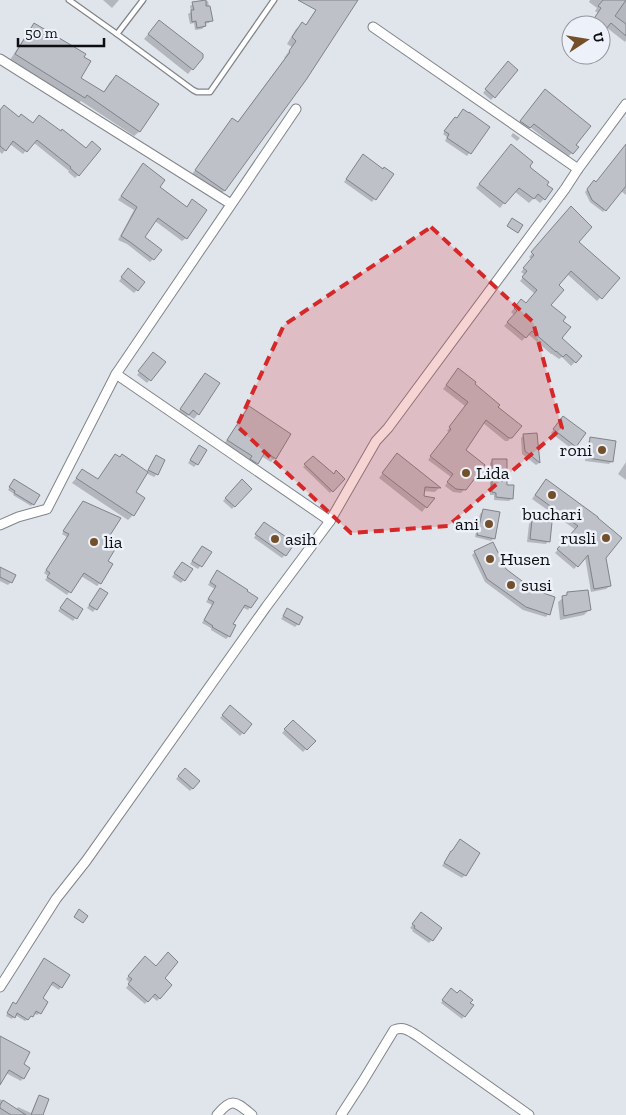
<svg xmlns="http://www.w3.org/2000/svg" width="626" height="1115" viewBox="0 0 626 1115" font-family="'Zilla Slab',serif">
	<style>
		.shadow { fill: #0003 }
		.building { fill: #bec1c8; stroke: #80838a }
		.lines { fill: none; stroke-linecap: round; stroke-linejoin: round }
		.service-casing { stroke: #81858b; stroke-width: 7 }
		.minor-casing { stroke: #81858b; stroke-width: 11 }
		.service { stroke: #fff; stroke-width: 4.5 }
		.minor { stroke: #fff; stroke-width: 9 }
		.marked { fill: #d62828; fill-opacity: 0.2; stroke: #d62828; stroke-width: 4; stroke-dasharray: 10 6; stroke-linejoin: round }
		.poi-dot { fill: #735029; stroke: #edf1f9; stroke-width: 2 }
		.labels { text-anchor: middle; stroke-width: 5; stroke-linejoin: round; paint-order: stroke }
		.poi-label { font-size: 18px; fill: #0d0e10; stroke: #edf1f9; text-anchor: start }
	</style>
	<rect width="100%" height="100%" fill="#e0e4eb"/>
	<g class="shadow">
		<polygon points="103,0 119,0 112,8"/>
		<polygon points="322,0 356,0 304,79 224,191 218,196 190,177 227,126 237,123 285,58 284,58 292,47 287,44 296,29 302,24 305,26"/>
		<polygon points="590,0 626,0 626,40 625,42 606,27 601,33 601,25 590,24 598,13 595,11 597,8 589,2"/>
		<polygon points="208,1 211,20 209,23 204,24 205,26 202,29 195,30 194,23 190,24 188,14 191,12 190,6 193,4"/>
		<polygon points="34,24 79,78 103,93 110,82 116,77 140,131 134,136 81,101 79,103 10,60 29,30"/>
		<polygon points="155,26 192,69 188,74 144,39"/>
		<polygon points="505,66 517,70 491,100 483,93"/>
		<polygon points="542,94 574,145 577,147 568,157 530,127 525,131 517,125"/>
		<polygon points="0,111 33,124 78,175 75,178 68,172 69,171 33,142 23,154 10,144 2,154 0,152"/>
		<polygon points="452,121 488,127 467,156 445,141 447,137 443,134"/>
		<polygon points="513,133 520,138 517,141 511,136"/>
		<polygon points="507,150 528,166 544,199 540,203 534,198 529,203 514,191 500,208 476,188"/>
		<polygon points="626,155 626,195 621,191 603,212 590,202 585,192 594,182 596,183"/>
		<polygon points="361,159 392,174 372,202 344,182"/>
		<polygon points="143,165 159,188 186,238 182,241 155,221 143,237 153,259 150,262 127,244 118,240 134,210 118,200"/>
		<polygon points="567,211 577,242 618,278 597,301 567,274 557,285 550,305 562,321 560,339 581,356 571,366 562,357 559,359 552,354 551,354 528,334 522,341 504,326 514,315 511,312 518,304 526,305 535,294 520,281 525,275 521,272 532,259 529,257"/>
		<polygon points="125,273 137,290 134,293 119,281"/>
		<polygon points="151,357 164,362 147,383 137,375"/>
		<polygon points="455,373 473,384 497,407 511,437 508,441 505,441 483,423 464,450 465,489 461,493 453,492 445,486 451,477 428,460 449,432 447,431 465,406 443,389"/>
		<polygon points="205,374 198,414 194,419 188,415 184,419 177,414 200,379"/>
		<polygon points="249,408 275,458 271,462 261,456 253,467 224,444 245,412"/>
		<polygon points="561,420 575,446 572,449 551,433"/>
		<polygon points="536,434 539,463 536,465 522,454 521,438 524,435"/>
		<polygon points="591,439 612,461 609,464 585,461 588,442"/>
		<polygon points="199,447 197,464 194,467 188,463"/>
		<polygon points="115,455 119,458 122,455 146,473 153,460 156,457 157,474 154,477 146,473 134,492 144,499 133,515 128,520 72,483 83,470 98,480 111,460"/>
		<polygon points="397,455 439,488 435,492 423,491 422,497 426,507 422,512 379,478"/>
		<polygon points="313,458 333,475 343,479 330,493 303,467"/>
		<polygon points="493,460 512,498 509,501 494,500 494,495 490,495 490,463"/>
		<polygon points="626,462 626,480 618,474"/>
		<polygon points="242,481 250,489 232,509 223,501"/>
		<polygon points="12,483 33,504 31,506 13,495 14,494 8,490"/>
		<polygon points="543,483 605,557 610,586 606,589 591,592 585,557 574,569 555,553 576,530 532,499"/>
		<polygon points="80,505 105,540 106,562 100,583 97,586 81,576 67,595 45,580 48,576 44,573 67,537 62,534"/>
		<polygon points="483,511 494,538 491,541 475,537 480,514"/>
		<polygon points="532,521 548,541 546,544 527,542 529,524"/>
		<polygon points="261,526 285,555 282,558 254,538"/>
		<polygon points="200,550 210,553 198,569 190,564"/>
		<polygon points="475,552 548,614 546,617 523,610 485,582 472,555"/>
		<polygon points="179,566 184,580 181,583 172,577"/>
		<polygon points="0,568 11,582 8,585 0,581"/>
		<polygon points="214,575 256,598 248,610 242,607 231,624 229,636 226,639 211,630 211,628 202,623 212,605 206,602 215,589 208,585"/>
		<polygon points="98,592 107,593 93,612 87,608"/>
		<polygon points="568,594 589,610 584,615 560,620 558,602"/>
		<polygon points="67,599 82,609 73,621 58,611"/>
		<polygon points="288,609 298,624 295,627 281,619"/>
		<polygon points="230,707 250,725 240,736 220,718"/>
		<polygon points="293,721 314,741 303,752 282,733"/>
		<polygon points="185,769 199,781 190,791 176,779"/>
		<polygon points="451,852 465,875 462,878 442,866"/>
		<polygon points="418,917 432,940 429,943 412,931 413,930 410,928"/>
		<polygon points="142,961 171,985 157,1001 151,996 145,1004 126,988 130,983 126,979"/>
		<polygon points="42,962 61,987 59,990 50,984 41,999 40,1013 37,1015 33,1013 29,1018 25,1021 15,1015 12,1019 6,1016 11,1006 15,1005"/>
		<polygon points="448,993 457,994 464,1016 462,1019 441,1003"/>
		<polygon points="0,1038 23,1065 23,1078 21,1081 6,1073 0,1083"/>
		<polygon points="39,1097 42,1115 0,1115 0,1099 16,1110 18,1107 31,1113 37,1099"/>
	</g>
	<g class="building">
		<polygon points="206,0 206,6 210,6 213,21 205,22 206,26 197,28 196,21 192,22 191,10 194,10 192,2"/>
		<polygon points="298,0 358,0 306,80 225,191 195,170 232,118 238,122 290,52 289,51 296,41 292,37 302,22 306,25 316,10"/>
		<polygon points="603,0 626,0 615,16 626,24 626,36 611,23 606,29 593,20 601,8 598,6"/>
		<polygon points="159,20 203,54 203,58 193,70 148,34"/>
		<polygon points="34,23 86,54 84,57 91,61 81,78 104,92 116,75 159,104 140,132 87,95 85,98 15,54"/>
		<polygon points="508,61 518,70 495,98 485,89"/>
		<polygon points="545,89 591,126 576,145 579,147 573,154 534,124 530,128 520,121"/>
		<polygon points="4,105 19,117 21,114 33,123 39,115 61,131 62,129 86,148 92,141 101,149 79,176 70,168 71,167 37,140 27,152 13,141 6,151 0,146 0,110"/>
		<polygon points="463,109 469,113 469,112 490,127 471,154 447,138 449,134 444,131 455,117 457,118"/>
		<polygon points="511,144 533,162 530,166 531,168 549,182 547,185 553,189 545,200 538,194 534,199 519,188 505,204 479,184"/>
		<polygon points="626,144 626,186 606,211 592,200 587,189 594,180 596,182"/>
		<polygon points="363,154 383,169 384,167 394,174 376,200 346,179"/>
		<polygon points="143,163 165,180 160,187 187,207 192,199 207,210 187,239 158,218 145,237 162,250 154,260 130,242 121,236 137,207 121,196"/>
		<polygon points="571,206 592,227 579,242 620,278 602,299 571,271 559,285 564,290 551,305 566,317 563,321 571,327 562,338 582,356 576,363 566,354 563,357 556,351 556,352 532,331 526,338 507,322 517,311 514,308 521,299 526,303 537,290 522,277 527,271 523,268 534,255 531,252"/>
		<polygon points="512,218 523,225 518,233 507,226"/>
		<polygon points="128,268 145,282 138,291 121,277"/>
		<polygon points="153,352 166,362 151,381 138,371"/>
		<polygon points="458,368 476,382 475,384 500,405 498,407 522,426 512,438 509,438 486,420 466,450 485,465 466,490 456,489 447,482 453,474 430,456 451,429 449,427 468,402 446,385"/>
		<polygon points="205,373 220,383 199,415 193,410 189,415 180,409"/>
		<polygon points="249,406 291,434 276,459 265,452 258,464 250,459 252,456 227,440"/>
		<polygon points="563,416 586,433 576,447 553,429"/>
		<polygon points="537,433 540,463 525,451 523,434"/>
		<polygon points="590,437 616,441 613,462 588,458"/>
		<polygon points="199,445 207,450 198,465 190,460"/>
		<polygon points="397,453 441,488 425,487 424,496 435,498 427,508 382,473"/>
		<polygon points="115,454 120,457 122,454 148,472 136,492 145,498 134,516 76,478 82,469 98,479"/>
		<polygon points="156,455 165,460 158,475 148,470"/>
		<polygon points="313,456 334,474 336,470 345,479 333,492 304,464"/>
		<polygon points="492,459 507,459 507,485 514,485 513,499 496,497 496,493 492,492"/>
		<polygon points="14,479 40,495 34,505 14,493 15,491 9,487"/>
		<polygon points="242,479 252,489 235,507 225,498"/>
		<polygon points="546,479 598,517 598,518 622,538 606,558 611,586 594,589 588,555 578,567 557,549 578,526 535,495"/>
		<polygon points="83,501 121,518 107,540 117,546 108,561 113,564 101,584 84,573 71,593 47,577 50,573 46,570 69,534 63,531"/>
		<polygon points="483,509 500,512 495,539 477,535"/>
		<polygon points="532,520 552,522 550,542 530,539"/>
		<polygon points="264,522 295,543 286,556 255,534"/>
		<polygon points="493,542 506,569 534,590 555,597 550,615 526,607 487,579 474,551"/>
		<polygon points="202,546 212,552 202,567 192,561"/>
		<polygon points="182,562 193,569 185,581 174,573"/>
		<polygon points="0,567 16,575 12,583 0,577"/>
		<polygon points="217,570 248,590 247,591 258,598 251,608 245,605 233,624 236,625 230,637 212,627 213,626 204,620 214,602 208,599 216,586 210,582"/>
		<polygon points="100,588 108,593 97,610 89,605"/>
		<polygon points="588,590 591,610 564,616 562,596 567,595 567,592"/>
		<polygon points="67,598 83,609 77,619 60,608"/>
		<polygon points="287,608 303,617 299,625 283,616"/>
		<polygon points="230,705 252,724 244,734 222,715"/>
		<polygon points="293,720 316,741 307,750 284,729"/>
		<polygon points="185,768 200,781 193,789 178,776"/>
		<polygon points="460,839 480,853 466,876 444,863 451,851 452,851"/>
		<polygon points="79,909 88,916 83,923 74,917"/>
		<polygon points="421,912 442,928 433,941 414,928 415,926 412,924"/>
		<polygon points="168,952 178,962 165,978 172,985 160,999 155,994 148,1002 128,984 132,979 128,976 145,956 156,966"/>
		<polygon points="44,958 70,975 62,988 53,982 43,998 48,1002 41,1014 36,1011 33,1017 31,1016 28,1020 17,1013 15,1018 7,1013 13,1002 16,1004"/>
		<polygon points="451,988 457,993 460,990 473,1000 470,1003 474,1005 465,1017 442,1000"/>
		<polygon points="0,1036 30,1052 24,1064 30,1068 24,1079 9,1070 0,1085"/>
		<polygon points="39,1095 49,1099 43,1115 31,1115"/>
		<polygon points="3,1100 26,1115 11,1115 0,1108 0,1105"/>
	</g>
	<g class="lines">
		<g class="service-casing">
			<g id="service">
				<polyline points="69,0 117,34 193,90 197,92 210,92 274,0"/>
				<polyline points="117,34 143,0"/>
			</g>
		</g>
		<g class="minor-casing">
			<g id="minor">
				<polyline points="373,27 578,169"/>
				<polyline points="0,59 231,204"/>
				<polyline points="116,374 330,521"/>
				<polyline points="0,525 18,517 47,509 116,374 296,109"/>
				<polyline points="0,987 56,899 86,861 266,607 330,521 376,441 388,428 565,189 578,169 626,104"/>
				<path d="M 217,1115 C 232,1096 236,1102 252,1115"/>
				<path d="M 341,1115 L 363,1081 L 394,1030 C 404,1026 410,1031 419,1037 L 529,1115"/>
			</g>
		</g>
		<use href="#service" class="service"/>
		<use href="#minor" class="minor"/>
	</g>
	<path class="marked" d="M 431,227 L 533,322 L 562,428 L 448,526 L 351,533 L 237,426 L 284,325 Z"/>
	<g class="poi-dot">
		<circle cx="602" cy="450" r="5"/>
		<circle cx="466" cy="473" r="5"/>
		<circle cx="552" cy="495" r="5"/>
		<circle cx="489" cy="524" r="5"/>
		<circle cx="606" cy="538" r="5"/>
		<circle cx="275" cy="539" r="5"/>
		<circle cx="94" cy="542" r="5"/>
		<circle cx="490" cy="559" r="5"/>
		<circle cx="511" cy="585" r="5"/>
	</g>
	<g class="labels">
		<g class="poi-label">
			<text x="592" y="456" text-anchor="end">roni</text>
			<text x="476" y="479">Lida</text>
			<text x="552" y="520" text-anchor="middle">buchari</text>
			<text x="479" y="530" text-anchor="end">ani</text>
			<text x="596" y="544" text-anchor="end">rusli</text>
			<text x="285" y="545">asih</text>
			<text x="104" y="548">lia</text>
			<text x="500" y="565">Husen</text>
			<text x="521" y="591">susi</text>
		</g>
	</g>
	<g transform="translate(586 40) rotate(78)"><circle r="24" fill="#edf1f9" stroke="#93969c"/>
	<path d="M0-4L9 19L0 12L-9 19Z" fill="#735029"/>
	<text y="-8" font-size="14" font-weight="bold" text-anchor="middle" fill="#0d0e10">U</text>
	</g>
	<path d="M18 38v8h86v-8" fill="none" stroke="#0d0e10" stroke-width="2.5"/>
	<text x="25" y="38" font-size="15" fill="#0d0e10" stroke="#edf1f9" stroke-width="4" paint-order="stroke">50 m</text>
</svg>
